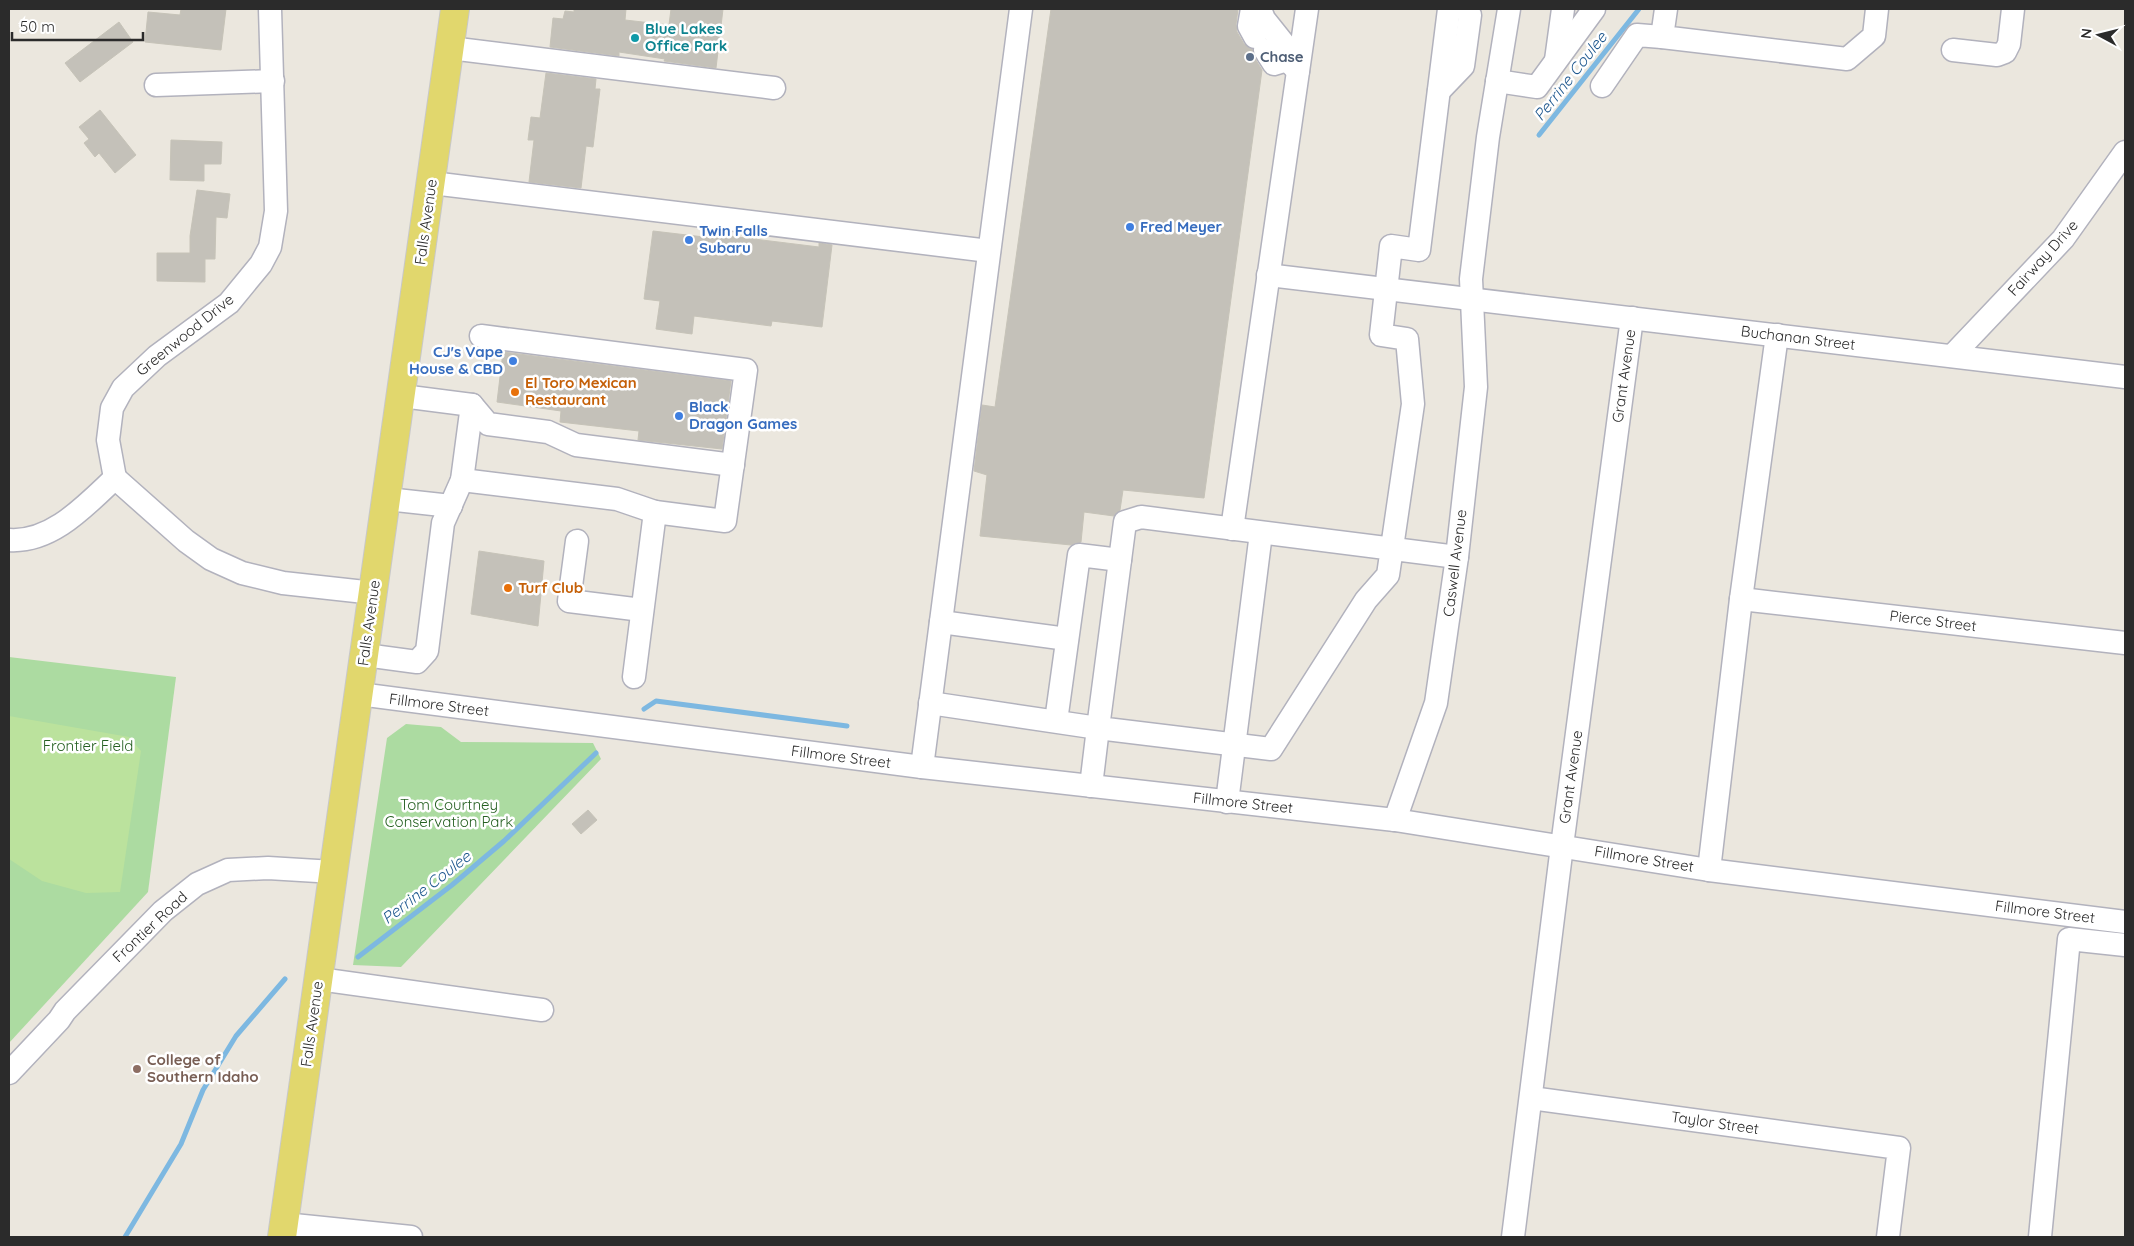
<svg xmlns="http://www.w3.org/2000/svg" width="2134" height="1246" viewBox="0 0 2134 1246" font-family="Quicksand,sans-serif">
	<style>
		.green { fill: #acdba1 }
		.pitch { fill: #bbe29d }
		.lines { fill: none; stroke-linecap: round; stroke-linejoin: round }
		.stream { stroke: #7db8e1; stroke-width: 5 }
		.building { fill: #c4c1b9; stroke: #c6c3b8 }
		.minor-casing { stroke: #b2b2bd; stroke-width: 25 }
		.major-casing { stroke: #c8c8c8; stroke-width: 30 }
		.minor { stroke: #fff; stroke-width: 22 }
		.major { stroke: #e1d76d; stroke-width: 28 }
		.culture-dot { fill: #0f9aa8; stroke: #fff; stroke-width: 2 }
		.service-dot { fill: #5c6f8a; stroke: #fff; stroke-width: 2 }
		.shop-dot { fill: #3f7fe0; stroke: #fff; stroke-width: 2 }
		.food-dot { fill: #e8710a; stroke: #fff; stroke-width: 2 }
		.education-dot { fill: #8d6e63; stroke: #fff; stroke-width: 2 }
		.labels { text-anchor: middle; stroke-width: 5; stroke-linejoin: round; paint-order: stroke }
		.culture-label { font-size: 15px; font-weight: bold; fill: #0d838f; stroke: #fff; text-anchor: start }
		.service-label { font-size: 15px; font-weight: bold; fill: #4e5e75; stroke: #fff; text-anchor: start }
		.street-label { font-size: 15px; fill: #2b2b2b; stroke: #fff }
		.shop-label { font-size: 15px; font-weight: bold; fill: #366cbe; stroke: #fff; text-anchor: start }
		.food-label { font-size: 15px; font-weight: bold; fill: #c56008; stroke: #fff; text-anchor: start }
		.park-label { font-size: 15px; fill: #266022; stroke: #fff }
		.education-label { font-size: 15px; font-weight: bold; fill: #785e54; stroke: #fff; text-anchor: start }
		.water-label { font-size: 16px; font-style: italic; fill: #1c568d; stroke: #fff }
	</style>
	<rect width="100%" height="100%" fill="#ebe7de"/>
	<g class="green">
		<polygon points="9,657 176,677 148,892 9,1043"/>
		<polygon points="406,724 441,727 461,742 593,743 601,759 401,967 353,965 387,738"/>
	</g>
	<polygon class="pitch" points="9,716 129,737 141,751 120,892 86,893 42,881 9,859"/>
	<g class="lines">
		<g class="stream">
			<polyline points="1539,135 1639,9"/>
			<polyline points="644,709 656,701 847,726"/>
			<polyline points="358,957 452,885 504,841 596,753"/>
			<polyline points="125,1237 181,1144 203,1090 236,1036 285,979"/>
		</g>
	</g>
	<g class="building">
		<polygon points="181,9 226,9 221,50 145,42 148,12 180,15"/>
		<polygon points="574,9 626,9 625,20 669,25 671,9 723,9 716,68 664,61 665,59 619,52 619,56 550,47 553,18 563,19 565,11 574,12"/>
		<polygon points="1051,9 1238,9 1236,24 1237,32 1244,44 1252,49 1254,57 1262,70 1204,498 1123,490 1120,510 1114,516 1084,512 1081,542 1071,545 980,536 987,475 974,471 982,405 995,407"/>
		<polygon points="119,22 133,42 80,82 65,63"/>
		<polygon points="546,73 596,79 595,89 600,89 593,147 586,146 581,188 529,182 534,140 528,140 531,117 540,118"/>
		<polygon points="100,110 136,155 115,173 99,153 95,157 84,143 89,139 79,127"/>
		<polygon points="171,140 222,142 221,164 204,164 204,181 170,180"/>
		<polygon points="197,190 230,194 227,218 216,217 215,259 205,259 205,282 157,281 157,253 190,253 190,236"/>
		<polygon points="653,231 704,237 705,233 819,247 819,243 832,245 822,327 772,321 771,326 694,316 692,334 656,329 660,301 644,299"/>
		<polygon points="503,352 731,381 722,449 638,440 639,431 560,422 561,411 497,402"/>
		<polygon points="479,551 544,561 538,626 471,614"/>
		<polygon points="588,810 597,820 581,834 572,824"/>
	</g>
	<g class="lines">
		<g class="minor-casing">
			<g id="minor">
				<polyline points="1252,9 1249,26 1255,37"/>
				<polyline points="1260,9 1264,19 1284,44 1287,60 1298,71"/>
				<polyline points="1449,9 1419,250 1391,246 1381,335 1407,339 1413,404 1388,575 1366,600 1271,749 1098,728 1125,522 1141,517 1457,557"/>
				<polyline points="1666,9 1662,37 1847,59 1874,36 1877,9"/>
				<polyline points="450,48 774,88"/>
				<polyline points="1265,50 1274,64 1287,60"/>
				<polyline points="1953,50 1997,55 2005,52 2009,44 2013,9"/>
				<polyline points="1556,60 1563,9"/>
				<polyline points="1497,81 1537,87 1594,9"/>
				<polyline points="156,85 273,81"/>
				<polyline points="1602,86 1637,35 1662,37"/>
				<polyline points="1439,91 1463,66 1470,15 1466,9"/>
				<polyline points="432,183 989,251"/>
				<polyline points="1268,275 2125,377"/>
				<polyline points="481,336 746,370 725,521 655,512 634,677"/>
				<polyline points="1952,356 2063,239 2125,152"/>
				<polyline points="402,396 472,405 488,424 548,432 576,445 733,465"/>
				<polyline points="115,478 186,541 211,559 242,573 283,583 374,593"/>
				<polyline points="462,480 617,499 655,512"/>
				<polyline points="387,499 451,506"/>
				<polyline points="1232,529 1307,9"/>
				<path d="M 9,540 C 52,543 86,505 115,478 L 108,440 L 112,408 L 123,388 L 157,356 L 229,303 L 261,264 L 270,247 L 276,211 L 270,9"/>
				<polyline points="577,541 569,601 642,610"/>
				<polyline points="1741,599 2125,643"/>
				<polyline points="941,622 1067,639"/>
				<polyline points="365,655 417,662 427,651 443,523 462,480 472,405"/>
				<polyline points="359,694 922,767 1395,820 1709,870 2125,922"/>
				<polyline points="930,703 1098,728 1091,786"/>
				<polyline points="1056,721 1079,555 1120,560"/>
				<polyline points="922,767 1021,9"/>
				<polyline points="1227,802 1261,533"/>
				<polyline points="1395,820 1436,703 1457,557 1476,387 1471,279 1488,137 1509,9"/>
				<polyline points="1709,870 1741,599 1777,335"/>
				<polyline points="319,979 542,1010"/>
				<polyline points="9,1073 59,1020 65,1011 163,911 197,884 228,870 268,868 334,872"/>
				<polyline points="1531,1098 1899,1148 1888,1237"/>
				<polyline points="284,1224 411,1237"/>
				<polyline points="1513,1237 1562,846 1632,318"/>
				<polyline points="2040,1237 2069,939 2125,945"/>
			</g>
		</g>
		<g class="major-casing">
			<polyline id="major" points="282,1237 455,9"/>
		</g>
		<use href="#minor" class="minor"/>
		<use href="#major" class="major"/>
	</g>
	<circle class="culture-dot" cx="635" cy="38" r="5"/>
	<circle class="service-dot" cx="1250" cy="57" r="5"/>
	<g class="shop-dot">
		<circle cx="1130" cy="227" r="5"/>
		<circle cx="689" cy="240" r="5"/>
		<circle cx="513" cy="361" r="5"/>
		<circle cx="679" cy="416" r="5"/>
	</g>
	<g class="food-dot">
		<circle cx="515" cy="392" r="5"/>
		<circle cx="508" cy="588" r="5"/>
	</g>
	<circle class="education-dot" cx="137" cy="1069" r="5"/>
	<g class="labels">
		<g class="culture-label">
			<text x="645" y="34">Blue Lakes<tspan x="645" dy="17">Office Park</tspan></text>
		</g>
		<g class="service-label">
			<text x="1260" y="62">Chase</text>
		</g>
		<g class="street-label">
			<text transform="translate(426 222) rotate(-82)" y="5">Falls Avenue</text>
			<text transform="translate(2043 258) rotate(-48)" y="5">Fairway Drive</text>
			<text transform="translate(185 335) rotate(-39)" y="5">Greenwood Drive</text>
			<text transform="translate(1798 338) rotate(7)" y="5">Buchanan Street</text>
			<text transform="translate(1624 376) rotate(-82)" y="5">Grant Avenue</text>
			<text transform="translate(1455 563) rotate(-83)" y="5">Caswell Avenue</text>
			<text transform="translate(1933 621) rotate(7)" y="5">Pierce Street</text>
			<text transform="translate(369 623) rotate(-82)" y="5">Falls Avenue</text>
			<text transform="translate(439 705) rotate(7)" y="5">Fillmore Street</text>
			<text transform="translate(841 757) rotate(7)" y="5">Fillmore Street</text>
			<text transform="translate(1571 777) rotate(-82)" y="5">Grant Avenue</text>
			<text transform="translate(1243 803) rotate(6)" y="5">Fillmore Street</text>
			<text transform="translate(1644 859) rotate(9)" y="5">Fillmore Street</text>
			<text transform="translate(2045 912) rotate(7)" y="5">Fillmore Street</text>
			<text transform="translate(150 927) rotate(-43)" y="5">Frontier Road</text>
			<text transform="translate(312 1024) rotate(-82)" y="5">Falls Avenue</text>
			<text transform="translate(1715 1123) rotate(8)" y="5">Taylor Street</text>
		</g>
		<g class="shop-label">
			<text x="1140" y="232">Fred Meyer</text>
			<text x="699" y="236">Twin Falls<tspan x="699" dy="17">Subaru</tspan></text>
			<text x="503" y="357" text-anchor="end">CJ's Vape<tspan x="503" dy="17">House &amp; CBD</tspan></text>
			<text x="689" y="412">Black<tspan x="689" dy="17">Dragon Games</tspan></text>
		</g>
		<g class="food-label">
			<text x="525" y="388">El Toro Mexican<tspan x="525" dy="17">Restaurant</tspan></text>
			<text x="518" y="593">Turf Club</text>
		</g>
		<g class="park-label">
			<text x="88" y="751">Frontier Field</text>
			<text x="449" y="810">Tom Courtney<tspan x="449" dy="17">Conservation Park</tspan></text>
		</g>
		<g class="education-label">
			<text x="147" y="1065">College of<tspan x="147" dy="17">Southern Idaho</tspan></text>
		</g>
		<g class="water-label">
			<text transform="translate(1570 76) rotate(-52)" y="6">Perrine Coulee</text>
			<text transform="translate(426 887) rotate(-38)" y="6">Perrine Coulee</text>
		</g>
	</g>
	<rect width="2134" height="1246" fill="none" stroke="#2b2b2b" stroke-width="20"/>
	<g transform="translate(2099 35) rotate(277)" stroke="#ffffff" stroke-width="4" paint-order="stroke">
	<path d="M0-4L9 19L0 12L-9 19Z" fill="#2b2b2b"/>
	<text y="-8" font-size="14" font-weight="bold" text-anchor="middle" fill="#2b2b2b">N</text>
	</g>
	<path d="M12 32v8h131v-8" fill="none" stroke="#2b2b2b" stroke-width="2.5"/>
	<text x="20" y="32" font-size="15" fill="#2b2b2b" stroke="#ffffff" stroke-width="4" paint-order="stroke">50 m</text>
</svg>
